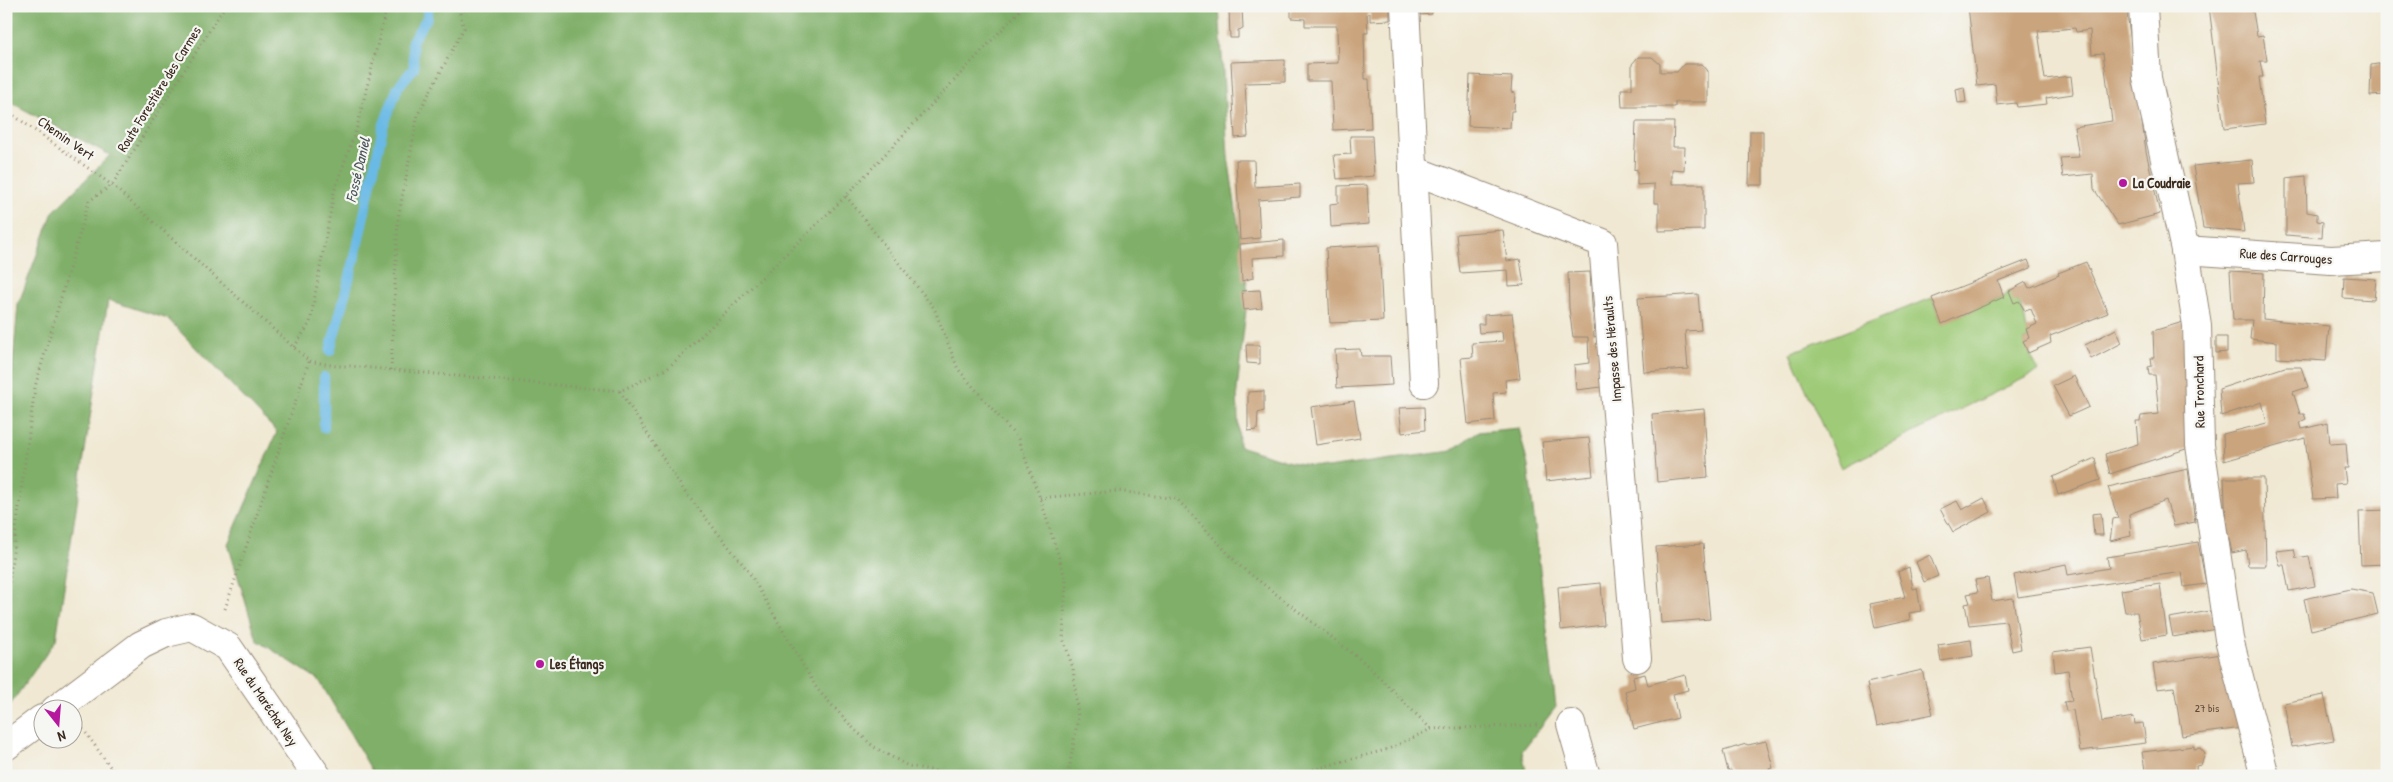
<svg xmlns="http://www.w3.org/2000/svg" width="2393" height="782" viewBox="0 0 2393 782" font-family="'Patrick Hand',sans-serif">
	<style>
		.green { fill: #9fcb78; stroke: #6d7a4b }
		.forest { fill: #7faf68; stroke: #5d6c43 }
		.lines { fill: none; stroke-linecap: round; stroke-linejoin: round }
		.stream { stroke: #6bbae6; stroke-width: 10 }
		.building { fill: #caa47d }
		.minor-casing { stroke: #968978; stroke-width: 30 }
		.path { stroke: #968978; stroke-width: 3; stroke-dasharray: 1 4; stroke-linecap: butt }
		.minor { stroke: #fff; stroke-width: 28 }
		.poi-dot { fill: #b5179e; stroke: #f6f6f2; stroke-width: 2 }
		.labels { text-anchor: middle; stroke-width: 4.5; stroke-linejoin: round; paint-order: stroke }
		.number-label { font-size: 11px; fill: #5f4836 }
		.street-label { font-size: 14px; fill: #3b2a1e; stroke: #f6f6f2 }
		.poi-label { font-size: 14px; font-weight: bold; fill: #3b2a1e; stroke: #f6f6f2; text-anchor: start }
		.water-label { font-size: 15px; font-style: italic; fill: #49555a; stroke: #f6f6f2 }
	</style>
	<rect width="100%" height="100%" fill="#f6f6f2"/>
	<filter id="ink" filterUnits="userSpaceOnUse"><feTurbulence type="fractalNoise" baseFrequency=".02" numOctaves="2"/><feDisplacementMap in="SourceGraphic" scale="10" xChannelSelector="R" yChannelSelector="G"/><feConvolveMatrix kernelMatrix="1 2 1 2 8 2 1 2 1" color-interpolation-filters="sRGB"/></filter>
	<filter id="wash" filterUnits="userSpaceOnUse"><feTurbulence type="fractalNoise" baseFrequency=".0096" numOctaves="4" result="noise"/><feDisplacementMap in="SourceGraphic" scale="20" xChannelSelector="R" yChannelSelector="G"/><feGaussianBlur stdDeviation="1.12" result="paint"/><feColorMatrix in="noise" values="0 0 0 0 0 0 0 0 0 0 0 0 0 0 0 0 0 1.4 0 .05"/><feComposite in="paint" operator="in"/></filter>
	<g filter="url(#wash)">
		<rect width="100%" height="100%" fill="#f0e8d2"/>
		<path class="green" d="M 2009,291 C 2027,308 2023,317 2029,338 L 2023,341 L 2039,371 L 1841,468 L 1790,353 L 1932,298 L 1942,323 L 2004,297 Z"/>
		<polygon class="forest" points="6,6 1219,6 1228,156 1248,292 1237,390 1239,446 1290,462 1327,468 1451,451 1477,432 1519,428 1528,466 1556,707 1522,751 1527,776 375,776 319,680 257,640 228,544 277,432 168,319 108,300 56,640 10,705 6,707 6,445 18,305 53,212 110,155 6,100"/>
		<g class="lines">
			<g class="stream">
				<polyline points="330,351 355,257 383,127 398,87 414,68 412,41 427,18 429,6"/>
				<polyline points="324,428 324,377"/>
			</g>
		</g>
		<g id="blocks">
			<g class="building">
				<polygon points="1242,6 1243,29 1238,30 1238,38 1230,38 1229,7"/>
				<polygon points="1291,6 1390,6 1390,20 1370,21 1370,13 1367,14 1368,33 1364,33 1365,79 1369,79 1371,128 1333,130 1331,81 1307,81 1307,64 1338,63 1337,26 1305,26 1305,19 1291,18"/>
				<polygon points="1420,6 1432,6 1432,14 1420,15"/>
				<polygon points="1968,6 2126,6 2146,151 2160,214 2118,225 2094,189 2093,174 2063,177 2060,158 2079,157 2074,127 2112,121 2103,53 2092,54 2090,30 2076,32 2075,28 2038,31 2045,79 2071,76 2073,94 2046,98 2047,104 2017,107 2016,103 1997,105 1995,84 1977,86"/>
				<polygon points="2209,6 2252,6 2257,36 2263,35 2267,61 2260,61 2263,77 2259,77 2265,124 2224,129"/>
				<polygon points="1638,57 1652,57 1660,64 1660,72 1677,72 1684,64 1702,64 1708,71 1708,102 1675,102 1675,107 1622,107 1621,89 1632,89 1632,64"/>
				<polygon points="1285,60 1285,82 1245,83 1248,137 1235,138 1231,62"/>
				<polygon points="2384,63 2385,95 2370,96 2371,65"/>
				<polygon points="1470,75 1512,77 1511,92 1515,93 1514,111 1511,111 1510,128 1468,126"/>
				<polygon points="1964,87 1966,102 1958,103 1956,89"/>
				<polygon points="1636,122 1674,122 1673,147 1685,147 1684,170 1672,169 1672,184 1704,184 1704,230 1659,231 1659,203 1654,203 1654,184 1637,185 1637,169 1634,170"/>
				<polygon points="1750,131 1763,131 1763,185 1749,185"/>
				<polygon points="1350,136 1372,136 1374,176 1337,179 1334,155 1351,154"/>
				<polygon points="1236,160 1254,160 1255,187 1300,184 1300,197 1258,200 1260,238 1240,240"/>
				<polygon points="2252,160 2254,182 2238,183 2244,232 2203,228 2193,166"/>
				<polygon points="2306,176 2307,212 2317,214 2317,221 2323,222 2322,238 2286,235 2286,178"/>
				<polygon points="1367,185 1369,224 1331,227 1330,204 1338,203 1338,186"/>
				<polygon points="1503,230 1507,261 1520,259 1524,285 1509,286 1508,270 1460,273 1456,234"/>
				<polygon points="1284,240 1284,256 1252,258 1253,278 1242,281 1240,244"/>
				<polygon points="1379,245 1383,321 1330,323 1326,248"/>
				<polygon points="2028,260 2031,268 1998,281 2004,297 1942,324 1932,298"/>
				<polygon points="2086,262 2108,313 2050,336 2051,343 2028,353 2023,341 2029,338 2026,329 2037,324 2031,309 2025,311 2019,301 2014,303 2009,291 2026,282 2029,288 2059,275 2058,273"/>
				<polygon points="2230,271 2264,273 2263,319 2329,326 2326,361 2277,358 2277,342 2250,339 2252,320 2233,320"/>
				<polygon points="1590,272 1594,337 1597,336 1602,387 1576,390 1574,365 1589,363 1588,337 1573,337 1569,308 1568,273"/>
				<polygon points="2344,277 2376,279 2374,300 2343,298"/>
				<polygon points="1260,290 1262,308 1244,310 1242,291"/>
				<polygon points="1698,294 1701,330 1685,331 1688,369 1644,372 1638,298"/>
				<polygon points="1512,313 1520,378 1505,380 1506,392 1493,393 1495,421 1468,424 1461,358 1473,357 1472,343 1503,341 1502,331 1479,333 1478,324 1484,324 1484,315"/>
				<polygon points="2183,322 2192,447 2110,474 2105,454 2138,444 2136,421 2140,421 2141,416 2159,414 2155,375 2149,375 2148,367 2152,366 2151,358 2154,358 2153,331"/>
				<polygon points="2116,329 2122,343 2091,359 2085,345"/>
				<polygon points="2216,337 2227,337 2227,352 2216,353"/>
				<polygon points="1246,345 1260,345 1260,364 1247,363"/>
				<polygon points="1360,349 1361,356 1390,356 1392,385 1337,388 1335,350"/>
				<polygon points="2285,367 2301,367 2308,387 2293,392 2300,414 2304,414 2306,419 2300,422 2302,429 2328,423 2330,444 2346,443 2348,468 2344,468 2346,483 2335,484 2336,498 2313,499 2305,438 2224,461 2223,434 2267,423 2262,402 2221,416 2219,389"/>
				<polygon points="2074,376 2089,407 2069,416 2053,386"/>
				<polygon points="1264,391 1264,411 1258,413 1257,430 1248,431 1248,392"/>
				<polygon points="1354,401 1360,438 1316,445 1311,407"/>
				<polygon points="1424,407 1425,430 1402,433 1399,408"/>
				<polygon points="1704,409 1708,477 1657,482 1652,414"/>
				<polygon points="1589,438 1593,476 1546,481 1542,442"/>
				<polygon points="2095,458 2100,480 2058,495 2053,477"/>
				<polygon points="2188,469 2195,522 2174,526 2166,500 2129,514 2131,536 2110,541 2113,519 2118,518 2108,487"/>
				<polygon points="2224,478 2264,478 2266,566 2248,566 2246,550 2232,553 2226,524"/>
				<polygon points="1984,498 1991,512 1953,532 1940,509 1957,501 1962,510"/>
				<polygon points="2387,510 2387,564 2361,565 2359,511"/>
				<polygon points="2101,513 2103,535 2094,535 2092,514"/>
				<polygon points="2198,542 2206,584 2184,587 2182,572 2018,597 2014,575 2066,564 2068,575 2109,568 2107,557"/>
				<polygon points="1703,544 1710,619 1661,623 1656,547"/>
				<polygon points="2294,549 2296,558 2309,556 2315,586 2289,591 2284,565 2280,565 2276,551"/>
				<polygon points="1930,555 1938,576 1924,582 1916,562"/>
				<polygon points="1909,567 1913,589 1917,588 1921,611 1909,613 1910,620 1875,628 1870,604 1905,597 1898,572"/>
				<polygon points="1988,578 1992,601 2013,598 2021,649 2012,651 2006,621 1969,625 1965,604 1970,603 1967,594 1978,592 1975,580"/>
				<polygon points="1601,583 1604,625 1561,630 1558,587"/>
				<polygon points="2160,584 2167,635 2142,639 2137,612 2125,612 2121,590"/>
				<polygon points="2351,589 2373,593 2378,614 2311,630 2304,599"/>
				<polygon points="2210,611 2216,629 2173,637 2169,618"/>
				<polygon points="1971,640 1973,656 1941,661 1938,645"/>
				<polygon points="2090,647 2102,722 2134,717 2135,724 2143,723 2146,743 2080,751 2073,710 2066,711 2064,702 2072,701 2068,670 2055,672 2053,652"/>
				<polygon points="2222,654 2242,728 2182,736 2174,687 2157,689 2153,664"/>
				<polygon points="1922,670 1933,714 1877,726 1867,683"/>
				<polygon points="1645,674 1648,685 1685,675 1688,690 1673,694 1678,718 1634,729 1625,691 1635,688 1633,677"/>
				<polygon points="2324,695 2334,740 2292,747 2284,703"/>
				<polygon points="1766,741 1773,768 1769,769 1771,776 1733,776 1731,770 1728,771 1723,751 1746,744 1748,745"/>
				<polygon points="2194,746 2194,749 2200,748 2205,754 2201,765 2196,766 2197,776 2146,776 2142,752"/>
			</g>
		</g>
	</g>
	<g filter="url(#ink)">
		<use href="#blocks" fill-opacity="0" stroke="#968978" stroke-width="1"/>
		<g class="lines">
			<g class="minor-casing">
				<g id="minor">
					<polyline points="1405,6 1424,383"/>
					<polyline points="2143,6 2147,78 2185,250 2197,325 2200,445 2229,639 2265,776"/>
					<polyline points="1413,170 1603,243 1637,658"/>
					<polyline points="2185,250 2331,260 2387,257"/>
					<polyline points="55,710 141,645 166,633 192,627 228,647 317,776"/>
					<polyline points="1571,724 1586,776"/>
					<polyline points="6,746 42,719"/>
				</g>
			</g>
			<g class="path">
				<polyline points="6,110 112,185 309,361 336,366 350,366 620,391 668,368 846,196 1024,6"/>
				<polyline points="846,196 934,308 958,369 1018,439 1040,498 1066,580 1063,638 1073,668 1078,717 1068,776"/>
				<polyline points="294,347 310,323 334,192 357,127 387,6"/>
				<polyline points="391,370 398,219 418,114 464,28 458,6"/>
				<polyline points="620,391 685,492 749,572 817,689 855,730 874,747 908,766 964,776"/>
				<polyline points="1040,498 1118,491 1177,499 1240,566 1366,664 1431,729"/>
				<polyline points="6,591 8,590 35,387 89,201 112,185 225,6"/>
				<polyline points="225,609 309,361"/>
				<polyline points="83,729 111,768 120,776"/>
				<polyline points="104,776 111,768"/>
				<polyline points="1289,776 1389,749 1431,729 1540,725"/>
			</g>
			<use href="#minor" class="minor"/>
		</g>
	</g>
	<g class="poi-dot">
		<circle cx="2123" cy="183" r="5"/>
		<circle cx="540" cy="664" r="5"/>
	</g>
	<g class="labels">
		<g class="number-label">
			<text x="2207" y="712">27 bis</text>
		</g>
		<g class="street-label">
			<text transform="translate(159 89) rotate(-58)" y="5">Route Forestière des Carmes</text>
			<text transform="translate(66 138) rotate(35)" y="5">Chemin Vert</text>
			<text transform="translate(2286 256) rotate(4)" y="5">Rue des Carrouges</text>
			<text transform="translate(1612 349) rotate(-95)" y="5">Impasse des Héraults</text>
			<text transform="translate(2199 392) rotate(-91)" y="5">Rue Tronchard</text>
			<text transform="translate(266 702) rotate(56)" y="5">Rue du Maréchal Ney</text>
		</g>
		<g class="poi-label">
			<text x="2133" y="188">La Coudraie</text>
			<text x="550" y="669">Les Étangs</text>
		</g>
		<g class="water-label">
			<text transform="translate(358 170) rotate(-77)" y="5">Fossé Daniel</text>
		</g>
	</g>
	<rect width="2393" height="782" fill="none" stroke="#f6f6f2" stroke-width="25"/>
	<g transform="translate(58 724) rotate(163)"><circle r="24" fill="#f6f6f2" stroke="#aba49d"/>
	<path d="M0-4L9 19L0 12L-9 19Z" fill="#b5179e"/>
	<text y="-8" font-size="14" font-weight="bold" text-anchor="middle" fill="#3b2a1e">N</text>
	</g>
</svg>
